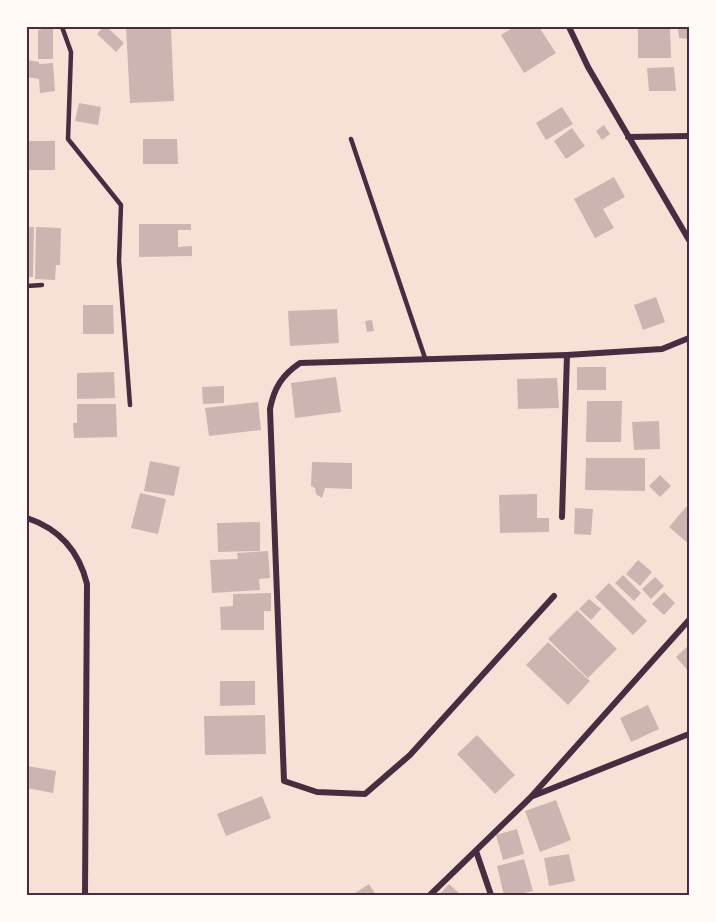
<svg xmlns="http://www.w3.org/2000/svg" width="716" height="922" viewBox="0 0 716 922" font-family="'Asap Condensed',sans-serif">
	<style>
		.building { fill: #ccb4b1 }
		.lines { fill: none; stroke-linecap: round; stroke-linejoin: round }
		.service { stroke: #4a2c40; stroke-width: 4.5 }
		.minor { stroke: #4a2c40; stroke-width: 6 }
		.neatline { fill: none; stroke: #4a2c40; stroke-width: 2 }
	</style>
	<rect width="100%" height="100%" fill="#f7e1d7"/>
	<g class="building">
		<polygon points="43,27 53,27 53,59 38,59 38,30 43,29"/>
		<polygon points="103,27 107,27 124,43 116,52 97,34"/>
		<polygon points="126,27 171,27 174,101 130,103"/>
		<polygon points="514,27 539,27 556,53 524,73 501,35"/>
		<polygon points="638,27 670,27 671,58 638,58"/>
		<polygon points="678,27 689,27 689,39 679,38"/>
		<polygon points="27,60 39,62 39,64 53,63 55,91 40,93 39,79 27,77"/>
		<polygon points="674,67 676,91 649,91 647,68"/>
		<polygon points="79,103 101,107 98,125 75,121"/>
		<polygon points="562,107 573,124 546,140 536,123"/>
		<polygon points="604,125 610,134 602,140 596,131"/>
		<polygon points="572,128 585,146 566,159 554,141"/>
		<polygon points="143,139 177,139 178,164 143,164"/>
		<rect x="27" y="141" width="28" height="29"/>
		<polygon points="614,177 625,197 603,209 614,228 595,238 574,199"/>
		<polygon points="139,224 191,224 191,230 178,230 178,247 192,246 192,256 139,257"/>
		<polygon points="27,227 34,227 33,277 27,277"/>
		<polygon points="36,227 61,228 60,265 56,265 55,280 35,279"/>
		<polygon points="656,297 665,322 643,330 634,305"/>
		<polygon points="83,305 113,305 114,334 83,334"/>
		<polygon points="337,309 339,343 290,346 288,311"/>
		<polygon points="372,320 374,331 367,332 365,321"/>
		<rect x="577" y="367" width="29" height="23"/>
		<polygon points="114,372 115,398 77,399 77,373"/>
		<polygon points="336,377 341,412 295,418 291,383"/>
		<polygon points="557,378 559,408 518,409 517,379"/>
		<polygon points="224,386 224,403 203,404 202,387"/>
		<polygon points="587,401 622,401 621,442 586,442"/>
		<polygon points="258,402 261,430 209,436 205,408"/>
		<polygon points="77,404 116,404 117,437 74,438 73,423 77,423"/>
		<polygon points="659,421 660,449 634,450 632,422"/>
		<polygon points="586,458 645,458 645,491 585,490"/>
		<polygon points="150,461 180,467 174,496 144,491"/>
		<polygon points="312,462 352,463 352,489 325,488 322,498 316,494 315,488 311,486"/>
		<polygon points="660,475 671,486 660,497 649,486"/>
		<polygon points="140,493 166,499 158,534 131,528"/>
		<polygon points="537,494 537,518 549,518 549,532 500,533 499,495"/>
		<polygon points="686,507 689,509 689,544 669,527"/>
		<polygon points="575,508 593,509 591,535 574,534"/>
		<polygon points="260,522 260,551 218,552 217,523"/>
		<polygon points="268,551 270,578 259,579 260,590 212,593 210,560 238,559 237,553"/>
		<polygon points="638,560 652,572 640,586 626,574"/>
		<polygon points="623,575 641,593 634,601 615,583"/>
		<polygon points="655,577 664,586 651,599 642,589"/>
		<polygon points="609,583 647,621 633,635 595,597"/>
		<polygon points="664,592 675,603 664,615 652,604"/>
		<polygon points="271,593 271,611 264,611 264,630 221,630 220,607 233,606 233,594"/>
		<polygon points="589,599 601,609 591,620 579,609"/>
		<polygon points="577,610 617,649 588,678 548,639"/>
		<polygon points="548,642 590,681 568,705 526,665"/>
		<polygon points="689,645 689,672 676,657"/>
		<polygon points="220,681 255,681 255,705 220,706"/>
		<polygon points="648,705 659,729 631,742 620,718"/>
		<polygon points="265,715 266,754 205,755 204,716"/>
		<polygon points="477,735 515,775 495,794 457,754"/>
		<polygon points="27,766 56,771 53,793 27,788"/>
		<polygon points="262,796 271,818 226,836 217,814"/>
		<polygon points="556,800 571,840 540,852 525,811"/>
		<polygon points="517,829 524,854 503,860 496,835"/>
		<polygon points="569,854 575,881 549,886 544,858"/>
		<polygon points="524,859 533,891 515,895 504,895 497,866"/>
		<polygon points="369,884 376,895 352,895"/>
		<polygon points="449,884 461,895 439,895"/>
	</g>
	<g class="lines">
		<g class="service">
			<polyline points="62,27 71,52 68,139 121,205 119,261 130,405"/>
			<polyline points="351,139 425,358"/>
			<polyline points="27,286 42,285"/>
		</g>
		<g class="minor">
			<polyline points="569,27 588,67 689,240"/>
			<polyline points="628,137 689,136"/>
			<polyline points="567,355 662,349 689,338"/>
			<path d="M 27,518 C 60,529 79,551 87,584 L 85,895"/>
			<path d="M 554,596 L 410,755 L 365,794 L 317,792 L 284,781 L 270,409 C 274,388 282,375 300,363 L 567,355 L 562,517"/>
			<polyline points="533,796 689,734"/>
			<polyline points="476,851 491,895"/>
			<polyline points="430,895 530,798 689,620"/>
		</g>
	</g>
	<rect width="716" height="922" fill="none" stroke="#fffaf5" stroke-width="57"/>
	<rect x="28" y="28" width="660" height="866" class="neatline"/>
</svg>
